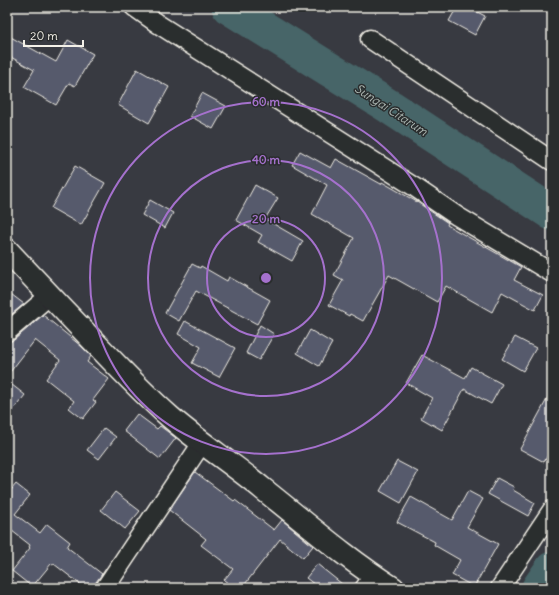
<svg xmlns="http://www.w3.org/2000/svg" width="559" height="595" viewBox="0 0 559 595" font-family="Delius,sans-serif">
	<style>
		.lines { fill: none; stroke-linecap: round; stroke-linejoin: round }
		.river { stroke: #466567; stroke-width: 35 }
		.building { fill: #575a6c; stroke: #f4f1e8 }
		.service-casing { stroke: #f4f1e8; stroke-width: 12 }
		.minor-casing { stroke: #f4f1e8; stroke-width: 21 }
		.tertiary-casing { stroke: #f4f1e8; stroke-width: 25 }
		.service { stroke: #2a2d2e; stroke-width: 9 }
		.minor { stroke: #2a2d2e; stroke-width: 18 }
		.tertiary { stroke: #2a2d2e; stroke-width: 22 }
		.ring { fill: none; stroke: #a571cd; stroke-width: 2 }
		.labels { text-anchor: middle; stroke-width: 3; stroke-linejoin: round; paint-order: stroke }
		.water-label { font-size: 12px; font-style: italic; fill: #aeb9b4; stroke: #2a2d2e }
		.centre { fill: #a571cd; stroke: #2a2d2e; stroke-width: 2 }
		.ring-label { font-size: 12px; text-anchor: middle; font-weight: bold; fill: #a571cd; stroke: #2a2d2e; stroke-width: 3; stroke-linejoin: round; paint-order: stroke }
	</style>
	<rect width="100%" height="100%" fill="#383a41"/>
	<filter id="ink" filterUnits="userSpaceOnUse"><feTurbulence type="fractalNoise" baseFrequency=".025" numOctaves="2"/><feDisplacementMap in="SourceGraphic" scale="8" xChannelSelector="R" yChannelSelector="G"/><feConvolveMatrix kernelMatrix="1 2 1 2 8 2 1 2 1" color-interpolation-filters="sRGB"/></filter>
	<g filter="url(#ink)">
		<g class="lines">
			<g class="river">
				<polyline points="229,7 390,107 552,213"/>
				<polyline points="539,588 552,569"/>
			</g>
		</g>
		<g class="building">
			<polygon points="457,7 468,7 485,16 475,35 449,21"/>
			<polygon points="7,35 56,62 68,40 93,54 75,86 69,83 56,105 24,87 34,70 7,55"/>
			<polygon points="137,69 169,87 149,123 118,105"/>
			<polygon points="202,93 226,106 213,129 190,116"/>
			<polygon points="300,151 331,168 336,159 381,184 382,182 417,202 448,223 447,225 521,267 514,280 543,295 535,310 502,292 492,312 446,286 437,302 389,275 363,321 350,314 349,316 329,305 343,280 334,275 354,238 312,214 327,185 292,165"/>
			<polygon points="75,166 105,183 81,225 51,208"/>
			<polygon points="255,185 278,198 265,219 303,241 292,261 258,242 262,235 236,220"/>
			<polygon points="150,200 173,213 165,228 142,215"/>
			<polygon points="192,264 200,268 201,266 227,281 229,277 270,300 257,324 196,291 179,321 165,313"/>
			<polygon points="7,291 24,304 7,318"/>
			<polygon points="43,315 81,346 91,356 87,362 109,379 93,400 96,402 83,419 69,408 74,401 46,379 60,360 35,340 7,376 7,342 14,340"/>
			<polygon points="185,321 235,348 219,377 192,363 201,347 178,334"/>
			<polygon points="260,325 274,334 259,360 246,353"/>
			<polygon points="310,330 332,343 319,366 297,353"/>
			<polygon points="515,337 536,348 523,371 502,359"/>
			<polygon points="422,355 465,378 471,367 502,384 491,404 464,389 442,430 421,418 432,398 406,383"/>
			<polygon points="7,381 25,395 7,418"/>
			<polygon points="552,390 552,448 544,462 520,449"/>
			<polygon points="137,414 157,429 160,426 176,438 160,459 124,431"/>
			<polygon points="104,428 116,437 99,459 87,450"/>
			<polygon points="397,461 418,472 401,503 380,491"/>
			<polygon points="195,472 234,501 235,500 274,530 282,520 313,546 303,558 280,539 242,588 234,588 224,580 233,569 201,545 206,539 169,510"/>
			<polygon points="497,478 514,487 513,490 535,503 528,516 488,494"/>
			<polygon points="16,484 30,495 15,514 40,533 47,524 70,542 67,547 102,574 96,582 95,588 85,588 54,564 52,565 51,564 32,587 12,571 30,548 29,547 30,545 7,527 7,495"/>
			<polygon points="468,491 483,499 467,527 498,544 474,587 452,575 460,560 434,545 435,542 397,522 411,497 452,520"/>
			<polygon points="115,492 140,511 125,529 101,510"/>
			<polygon points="317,564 347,588 319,588 306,578"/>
		</g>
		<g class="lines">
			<g class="service-casing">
				<polyline id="service" points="359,588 370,573"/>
			</g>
			<g class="minor-casing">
				<g id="minor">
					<polyline points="134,7 158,24 416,188 457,216 552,273"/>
					<polyline points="370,39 552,161"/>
					<polyline points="7,332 49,296"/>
					<polyline points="105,588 202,443"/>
					<polyline points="500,588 552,510"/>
				</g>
			</g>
			<g class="tertiary-casing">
				<path id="tertiary" d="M 7,250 C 38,283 69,316 101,349 C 123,372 145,395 170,417 C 200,443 233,464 263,489 C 306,523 347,559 393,588"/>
			</g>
			<use href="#service" class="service"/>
			<use href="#minor" class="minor"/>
			<use href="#tertiary" class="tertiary"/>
		</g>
	</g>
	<g class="ring">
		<circle cx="266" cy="278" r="59"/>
		<circle cx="266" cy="278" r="118"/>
		<circle cx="266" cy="278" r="176"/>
	</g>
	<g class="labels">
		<g class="water-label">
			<text transform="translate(391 110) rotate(33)" y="4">Sungai Citarum</text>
		</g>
	</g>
	<circle cx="266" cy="278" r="6" class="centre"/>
	<g class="ring-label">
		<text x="266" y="106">60 m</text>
		<text x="266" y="164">40 m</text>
		<text x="266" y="223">20 m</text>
	</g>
	<rect width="559" height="595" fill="none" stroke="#2a2d2e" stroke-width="24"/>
	<rect x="12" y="12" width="535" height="571" fill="none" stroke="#f4f1e8" stroke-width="1.5" filter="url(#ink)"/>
	<path d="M24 40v6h59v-6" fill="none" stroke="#f4f1e8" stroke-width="2"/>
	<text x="30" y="40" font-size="12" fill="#f4f1e8" stroke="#2a2d2e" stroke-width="3" paint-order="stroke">20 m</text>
</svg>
